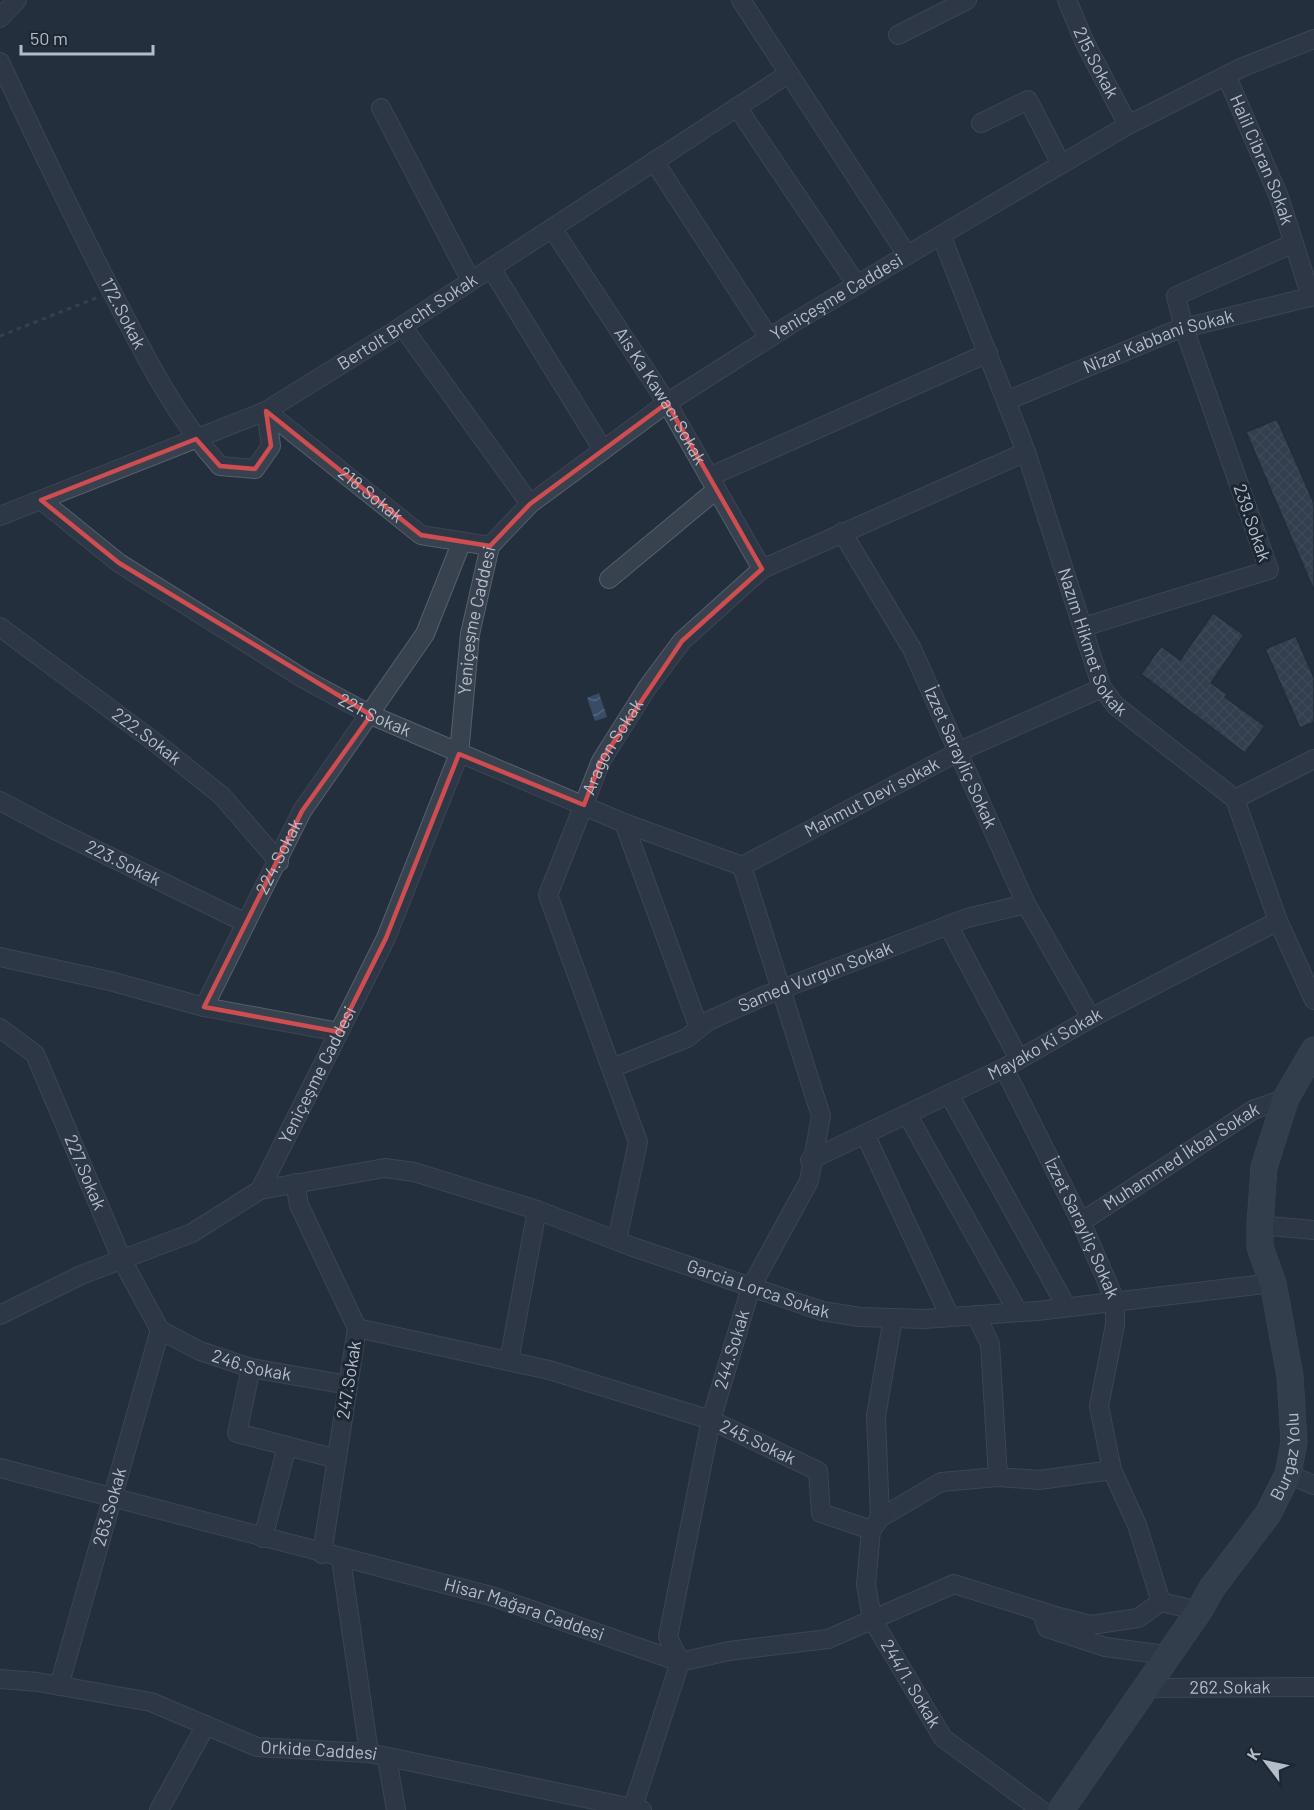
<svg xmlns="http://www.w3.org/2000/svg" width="1314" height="1810" viewBox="0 0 1314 1810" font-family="Barlow,sans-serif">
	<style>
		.water { fill: url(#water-waves) }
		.building { fill: url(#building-cross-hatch); stroke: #1f2835; stroke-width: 1.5 }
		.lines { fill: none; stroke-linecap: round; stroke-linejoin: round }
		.street-casing { stroke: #565f6c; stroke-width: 20 }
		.secondary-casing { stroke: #565f6c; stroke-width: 27 }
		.path { stroke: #44595c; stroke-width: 3; stroke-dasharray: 4.5 4.5; stroke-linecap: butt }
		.street { stroke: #38414e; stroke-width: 18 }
		.secondary { stroke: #465061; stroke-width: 26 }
		.marked { fill: none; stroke: #ce4d50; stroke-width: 4.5; stroke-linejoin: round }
		.labels { text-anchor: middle; stroke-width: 6; stroke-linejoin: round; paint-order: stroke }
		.street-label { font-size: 18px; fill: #b4bcc9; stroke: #1d2633 }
	</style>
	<defs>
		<pattern id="water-waves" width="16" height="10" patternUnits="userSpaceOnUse" patternTransform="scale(1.5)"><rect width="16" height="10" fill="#394c67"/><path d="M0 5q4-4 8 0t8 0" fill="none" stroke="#53647b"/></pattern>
		<pattern id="building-cross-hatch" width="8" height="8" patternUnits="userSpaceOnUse" patternTransform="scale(1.5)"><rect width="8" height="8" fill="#455162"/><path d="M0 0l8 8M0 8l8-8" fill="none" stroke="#5d6877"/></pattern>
	</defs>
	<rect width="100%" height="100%" fill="#242f3e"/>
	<polygon class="water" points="599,693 607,717 595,721 587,698"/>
	<g class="building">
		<polygon points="1277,419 1314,503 1314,591 1246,432"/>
		<polygon points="1213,613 1244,635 1211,683 1227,694 1225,697 1265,726 1245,753 1141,674 1161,646 1180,660"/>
		<polygon points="1296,636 1314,678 1314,722 1300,728 1265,649"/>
	</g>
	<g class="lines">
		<g class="street-casing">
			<g id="street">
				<polyline points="741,0 907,255"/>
				<path id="s1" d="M 1067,0 L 1084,41 L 1128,125"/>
				<polyline points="0,18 17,0"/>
				<polyline points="898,35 967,0"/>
				<path id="s2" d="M 0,62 C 37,141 74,219 114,296 C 145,356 175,416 220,466 L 255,469 L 271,446 L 266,411"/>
				<path id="s3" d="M 1226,75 L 1279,197 L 1311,297"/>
				<polyline points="737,107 857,285"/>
				<polyline points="381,108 471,281"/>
				<polyline points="981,123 1028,100 1061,164"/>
				<polyline points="654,161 769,338"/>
				<path id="s4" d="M 552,228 L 667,403 L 762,569"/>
				<path id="s5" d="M 941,235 L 1026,452 L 1102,688 L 1116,706 L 1235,799 L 1278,921 L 1314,1000"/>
				<polyline points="491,268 603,450"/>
				<polyline points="402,326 530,504"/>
				<path id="s6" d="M 1006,401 L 1176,330 L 1314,296"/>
				<path id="s7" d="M 266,411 L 421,535 L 490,546"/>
				<polyline points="709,477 988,353"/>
				<path id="s8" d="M 41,500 L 119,563 L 304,679 L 371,715 L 624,823 L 742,866"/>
				<path id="s9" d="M 0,516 L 266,411 L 390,334 L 788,74"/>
				<path id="s10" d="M 842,532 L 912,649 L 1026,904 L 1091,1018"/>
				<polyline points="609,579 716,490"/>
				<path id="s11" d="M 0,627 L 156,743 L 222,796 L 279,862"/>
				<polyline points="1083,627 1269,570 1184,328 1176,296 1294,243"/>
				<polyline points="1235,799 1314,759"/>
				<path id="s12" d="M 0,801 L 55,830 L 246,923"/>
				<polyline points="624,823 699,1028"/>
				<path id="s13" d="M 742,866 L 960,751 L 1102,688"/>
				<polyline points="948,925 1019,1059"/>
				<polyline points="0,957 110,981 204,1007 339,1032"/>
				<path id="s14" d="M 204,1007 L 302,811 L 425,634 L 462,541"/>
				<path id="s15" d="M 0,1028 L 35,1054 L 122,1260 L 160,1330"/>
				<path id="s16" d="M 612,1068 L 687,1038 L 708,1021 L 764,996 L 967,918 L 1026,904"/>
				<path id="s17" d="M 1004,1068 L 1081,1222 L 1115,1300 L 1115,1325 L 1099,1406 L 1112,1470 L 1137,1525 L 1161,1602 L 1199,1611"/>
				<polyline points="949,1094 1066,1306"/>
				<polyline points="907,1114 1018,1312"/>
				<polyline points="865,1134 950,1317"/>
				<path id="s18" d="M 810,1160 L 1004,1068 L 1091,1018 L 1278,921"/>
				<polyline points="295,1183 299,1205 357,1328 322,1554"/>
				<path id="s19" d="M 260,1190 L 385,1168 L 414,1172 L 537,1210 L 633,1247 L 822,1311 L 860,1317 L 924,1319 L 1037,1311 L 1273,1283"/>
				<path id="s20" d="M 1081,1222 L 1253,1110 L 1286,1098"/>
				<polyline points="1260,1225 1314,1230"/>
				<path id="s21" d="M 617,1240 L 638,1142 L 548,895 L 601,761 L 647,688 L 682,641 L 762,569 L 1026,452"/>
				<path id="s22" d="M 0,1315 L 81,1275 L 192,1233 L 260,1190 L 386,938 L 459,754 L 470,634 L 490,546 L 530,504 L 667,403 L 791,324 L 941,235 L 1128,125 L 1243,67 L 1314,39"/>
				<polyline points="976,1315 990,1344 998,1477"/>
				<path id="s23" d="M 357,1328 L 549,1370 L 711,1420 L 818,1471 L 821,1513 L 871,1530 L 880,1518 L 941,1482 L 998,1477 L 1039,1480 L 1112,1470"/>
				<path id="s24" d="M 160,1330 L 200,1351 L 251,1368 L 348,1385"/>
				<polyline points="509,1361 537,1210"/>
				<polyline points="251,1368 237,1433 337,1459"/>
				<path id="s25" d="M 0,1468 L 491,1596 L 680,1662 L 729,1651 L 828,1639 L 954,1584 L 1059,1617 L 1091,1625 L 1138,1618 L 1161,1602"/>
				<polyline points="1288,1474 1314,1485"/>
				<polyline points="880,1518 876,1416 893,1318"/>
				<path id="s26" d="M 871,1530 L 866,1584 L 872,1619 L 943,1738 L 1041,1810"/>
				<polyline points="263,1538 287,1446"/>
				<polyline points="341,1559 369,1753"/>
				<polyline points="1041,1611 1047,1628 1105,1647 1166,1655"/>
				<path id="s27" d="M 0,1679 L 38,1682 L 151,1702 L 257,1747 L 369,1753 L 642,1810"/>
				<path id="s28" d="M 59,1686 L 160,1330"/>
				<path id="s29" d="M 1144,1688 L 1314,1687"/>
				<polyline points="387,1758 396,1810"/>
				<polyline points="159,1810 206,1725"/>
				<path id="s30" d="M 632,1810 L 680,1662 L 668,1637 L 711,1420 L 751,1287 L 809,1181 L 821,1116 L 742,866"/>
			</g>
		</g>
		<g class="secondary-casing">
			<g id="secondary">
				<path id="s31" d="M 1061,1810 L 1199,1611 L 1212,1588 L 1268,1514 L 1288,1474 L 1294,1442 L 1290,1376 L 1273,1283 L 1260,1247 L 1260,1225 L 1264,1167 L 1286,1098 L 1314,1050"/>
			</g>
		</g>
		<polyline class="path" points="0,336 96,298"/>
		<use href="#street" class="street"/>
		<use href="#secondary" class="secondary"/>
	</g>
	<path d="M0 0H1314V1810H0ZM 667,403 L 762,569 L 682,641 L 601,761 L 584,805 L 459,754 L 386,938 L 339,1032 L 204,1007 L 302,811 L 371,715 L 119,563 L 41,500 L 196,439 L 220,466 L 255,469 L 271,446 L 266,411 L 421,535 L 490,546 L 530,504 Z" fill="#242f3e" fill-opacity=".55" fill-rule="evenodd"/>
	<path class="marked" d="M 667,403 L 762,569 L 682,641 L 601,761 L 584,805 L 459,754 L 386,938 L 339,1032 L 204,1007 L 302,811 L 371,715 L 119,563 L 41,500 L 196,439 L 220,466 L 255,469 L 271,446 L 266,411 L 421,535 L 490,546 L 530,504 Z"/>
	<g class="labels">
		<g class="street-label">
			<text dy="6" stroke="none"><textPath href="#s1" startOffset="69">215.Sokak</textPath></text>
			<text dy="6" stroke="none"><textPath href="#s3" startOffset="92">Halil Cibran Sokak</textPath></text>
			<text dy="6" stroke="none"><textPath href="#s22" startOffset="1408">Yeniçeşme Caddesi</textPath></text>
			<text dy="6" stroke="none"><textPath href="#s2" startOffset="280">172.Sokak</textPath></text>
			<text dy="6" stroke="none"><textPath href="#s9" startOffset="453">Bertolt Brecht Sokak</textPath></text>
			<text dy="6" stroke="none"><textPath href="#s6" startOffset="164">Nizar Kabbani Sokak</textPath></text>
			<text dy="6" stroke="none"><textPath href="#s4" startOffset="200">Ais Ka Kawacı Sokak</textPath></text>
			<text dy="6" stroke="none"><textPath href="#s7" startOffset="134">218.Sokak</textPath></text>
			<text transform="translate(1252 523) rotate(71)" y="6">239.Sokak</text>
			<text dy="6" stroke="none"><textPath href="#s22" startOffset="904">Yeniçeşme Caddesi</textPath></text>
			<text dy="6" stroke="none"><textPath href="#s5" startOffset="435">Nazım Hikmet Sokak</textPath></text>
			<text dy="6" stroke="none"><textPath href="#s8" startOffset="398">221.Sokak</textPath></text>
			<text dy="6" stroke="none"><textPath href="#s11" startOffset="183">222.Sokak</textPath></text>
			<text dy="6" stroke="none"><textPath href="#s21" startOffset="525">Aragon Sokak</textPath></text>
			<text dy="6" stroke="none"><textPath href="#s10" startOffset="255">İzzet Sarayliç Sokak</textPath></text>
			<text dy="6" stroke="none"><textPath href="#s13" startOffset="147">Mahmut Devi sokak</textPath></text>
			<text dy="6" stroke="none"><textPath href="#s14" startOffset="168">224.Sokak</textPath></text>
			<text dy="6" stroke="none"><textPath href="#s12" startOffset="138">223.Sokak</textPath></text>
			<text dy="6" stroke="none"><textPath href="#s16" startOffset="224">Samed Vurgun Sokak</textPath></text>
			<text dy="6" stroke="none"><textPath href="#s18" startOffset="262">Mayako Ki Sokak</textPath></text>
			<text dy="6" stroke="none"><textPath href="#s22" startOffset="418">Yeniçeşme Caddesi</textPath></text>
			<text dy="6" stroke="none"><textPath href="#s20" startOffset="120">Muhammed İkbal Sokak</textPath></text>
			<text dy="6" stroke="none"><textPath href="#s15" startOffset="172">227.Sokak</textPath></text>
			<text dy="6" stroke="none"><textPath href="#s17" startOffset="178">İzzet Sarayliç Sokak</textPath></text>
			<text dy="6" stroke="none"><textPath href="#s19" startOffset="520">Garcia Lorca Sokak</textPath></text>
			<text dy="6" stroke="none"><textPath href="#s30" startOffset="478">244.Sokak</textPath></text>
			<text dy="6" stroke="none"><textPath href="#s24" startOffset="99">246.Sokak</textPath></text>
			<text transform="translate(349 1380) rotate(-81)" y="6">247.Sokak</text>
			<text dy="6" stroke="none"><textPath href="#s23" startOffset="418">245.Sokak</textPath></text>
			<text dy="6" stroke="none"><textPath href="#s31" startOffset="423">Burgaz Yolu</textPath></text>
			<text dy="6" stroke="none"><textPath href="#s28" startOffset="186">263.Sokak</textPath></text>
			<text dy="6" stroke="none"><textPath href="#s25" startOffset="543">Hisar Mağara Caddesi</textPath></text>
			<text dy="6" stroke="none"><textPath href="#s26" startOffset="165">244/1. Sokak</textPath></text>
			<text dy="6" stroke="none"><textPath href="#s29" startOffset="86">262.Sokak</textPath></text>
			<text dy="6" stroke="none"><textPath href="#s27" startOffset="330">Orkide Caddesi</textPath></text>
		</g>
	</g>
	<g transform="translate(1266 1762) rotate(302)" stroke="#1d2633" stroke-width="4.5" paint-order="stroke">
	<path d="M0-4.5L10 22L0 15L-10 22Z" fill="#b4bcc9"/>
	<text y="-9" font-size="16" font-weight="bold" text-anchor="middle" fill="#b4bcc9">K</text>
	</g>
	<path d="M21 45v9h132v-9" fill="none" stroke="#b4bcc9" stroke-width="3"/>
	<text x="30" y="45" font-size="18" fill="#b4bcc9" stroke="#1d2633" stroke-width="4.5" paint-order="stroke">50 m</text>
</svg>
